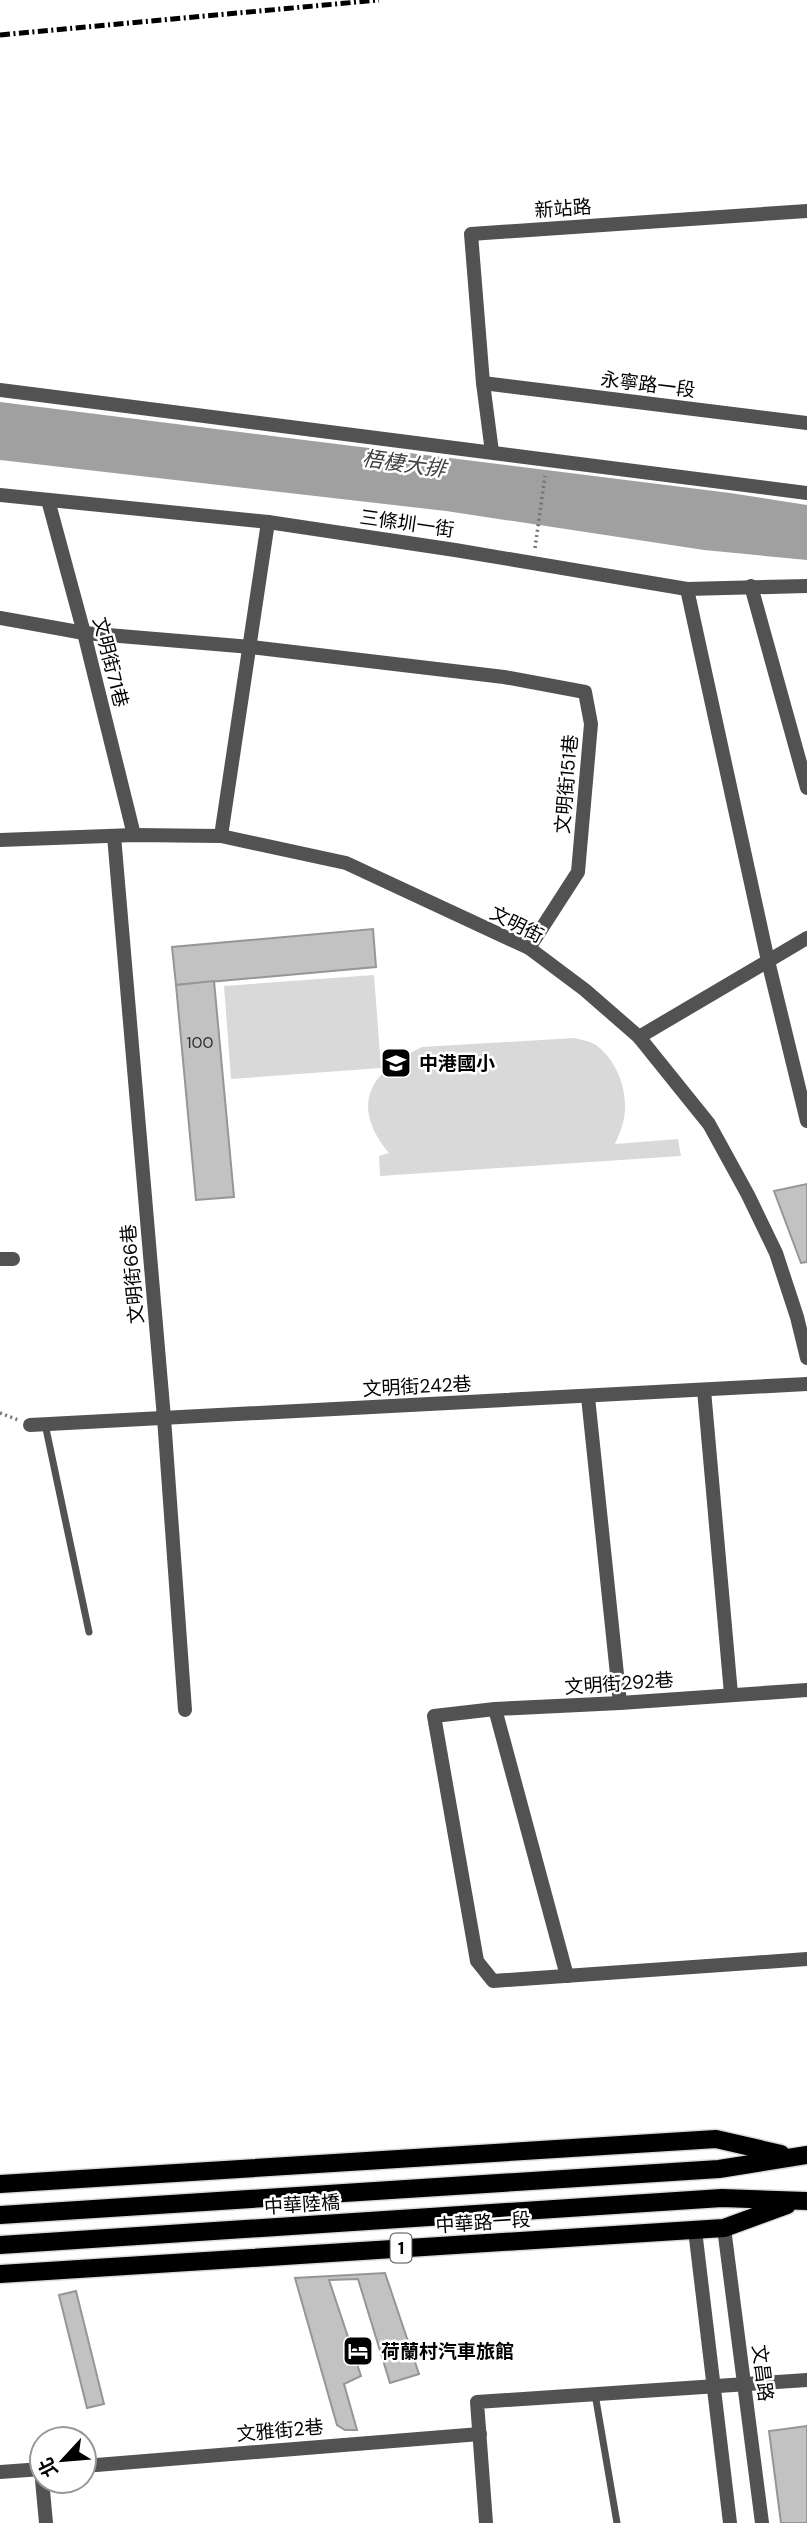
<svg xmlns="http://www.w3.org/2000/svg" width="807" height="2523" viewBox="0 0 807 2523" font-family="'DM Sans','Noto Sans TC',sans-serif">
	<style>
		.green { fill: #d9d9d9 }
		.water { fill: #a0a0a0 }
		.building { fill: #c2c2c2; stroke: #969696; stroke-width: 2 }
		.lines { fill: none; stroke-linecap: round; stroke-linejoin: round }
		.primary-casing { stroke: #dbdbdb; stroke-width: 21 }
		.path { stroke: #747474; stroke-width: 3.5; stroke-dasharray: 2 3.5; stroke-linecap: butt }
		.service { stroke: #525252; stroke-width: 7 }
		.minor { stroke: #525252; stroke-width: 14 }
		.tertiary { stroke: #525252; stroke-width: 14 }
		.primary { stroke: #000; stroke-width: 18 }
		.rail { stroke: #000; stroke-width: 5; stroke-dasharray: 10 3.5 2 3.5; stroke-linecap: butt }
		.labels { text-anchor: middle; stroke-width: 5; stroke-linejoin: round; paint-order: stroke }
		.number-label { font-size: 16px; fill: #303030 }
		.shield { fill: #fff; stroke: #4c4c4c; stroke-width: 2 }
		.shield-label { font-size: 18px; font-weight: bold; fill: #000 }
		.street-label { font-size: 19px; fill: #000; stroke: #fff }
		.poi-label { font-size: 19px; font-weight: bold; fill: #000; stroke: #fff; text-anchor: start }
		.water-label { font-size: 21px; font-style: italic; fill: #414141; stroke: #fff }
	</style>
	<rect width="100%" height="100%" fill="#fff"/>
	<g class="green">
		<polygon points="374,975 381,1068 231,1079 224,986"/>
		<path d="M 575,1038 C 581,1040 590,1041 596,1045 C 619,1062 630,1096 623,1123 C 621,1130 618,1137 615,1144 L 678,1139 L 681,1156 L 380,1176 L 379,1156 L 389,1153 C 349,1105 370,1071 422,1047 Z"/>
	</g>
	<polygon class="water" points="0,402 730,493 807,505 807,560 704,550 446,511 0,460"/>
	<g class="building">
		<polygon points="373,929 376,967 176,985 172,947"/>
		<polygon points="214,981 234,1197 196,1200 176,985"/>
		<polygon points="807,1184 807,1262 801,1263 774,1191"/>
		<polygon points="385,2273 419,2374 390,2383 358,2279 329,2280 361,2376 344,2384 357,2430 345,2430 337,2425 295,2278"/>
		<polygon points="76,2291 104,2404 87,2408 59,2295"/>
		<polygon points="807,2426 807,2523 781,2523 769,2431"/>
	</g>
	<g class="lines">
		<g class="primary-casing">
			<g id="primary">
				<polyline points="0,2184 716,2139 781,2154"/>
				<polyline points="0,2215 719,2169 807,2155"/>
				<polyline points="0,2245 722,2198 807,2201"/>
				<polyline points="0,2274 724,2228 787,2205"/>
			</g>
		</g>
		<g class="path">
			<polyline points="535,548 545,476"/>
			<polyline points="0,1413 18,1420"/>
		</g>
		<g class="service">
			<polyline points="45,1424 89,1632"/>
			<polyline points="595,2394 617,2523"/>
		</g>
		<g class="minor">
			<polyline points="483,383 807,423"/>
			<polyline points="0,390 807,493"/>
			<polyline points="492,452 483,383 471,234 807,211"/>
			<polyline points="0,495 268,522 455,550 687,589 807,586"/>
			<polyline points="48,500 84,633 134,835"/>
			<polyline points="751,586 807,788"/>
			<polyline points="687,589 768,961 807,1121"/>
			<polyline points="0,618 84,633 251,647 504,677 585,692 591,724 578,872 529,948"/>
			<polyline points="114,836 164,1418 185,1710"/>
			<polyline points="221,836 268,522"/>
			<polyline points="639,1037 807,938"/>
			<polyline points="0,1259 13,1259"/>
			<polyline points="704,1390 731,1694"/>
			<polyline points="588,1397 620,1703"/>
			<polyline points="30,1425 807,1384"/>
			<polyline points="807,1690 620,1703 495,1709 434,1716 477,1961 493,1981 807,1959"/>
			<polyline points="495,1709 567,1976"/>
			<polyline points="84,2466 480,2434"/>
			<polyline points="41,2469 46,2523"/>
			<polyline points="0,2472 42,2469"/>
			<polyline points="486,2523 477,2402 807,2380"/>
		</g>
		<g class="tertiary">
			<polyline points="0,840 134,835 221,836 346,863 529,948 585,990 639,1037 709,1124 748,1195 776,1253 797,1317 807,1358"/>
			<polyline points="724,2228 762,2523"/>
			<polyline points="695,2230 730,2523"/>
		</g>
		<use href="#primary" class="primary"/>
		<polyline class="rail" points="0,35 379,0"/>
	</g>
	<defs>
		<g id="school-square" transform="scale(1.575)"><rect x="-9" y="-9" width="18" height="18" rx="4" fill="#000" stroke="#fff"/><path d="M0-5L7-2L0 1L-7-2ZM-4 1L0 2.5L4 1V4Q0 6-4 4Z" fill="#fff"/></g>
		<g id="hotel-square" transform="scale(1.575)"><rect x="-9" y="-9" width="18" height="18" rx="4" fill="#000" stroke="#fff"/><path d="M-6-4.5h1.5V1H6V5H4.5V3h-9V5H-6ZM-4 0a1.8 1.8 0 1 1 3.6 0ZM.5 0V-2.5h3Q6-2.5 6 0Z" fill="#fff"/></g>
	</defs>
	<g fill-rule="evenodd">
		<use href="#school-square" x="396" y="1063"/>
		<use href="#hotel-square" x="358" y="2351"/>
	</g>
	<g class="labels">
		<g class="number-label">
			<text x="200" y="1048">100</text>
		</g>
		<rect class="shield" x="390.5" y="2233.5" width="21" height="29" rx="5"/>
		<g class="shield-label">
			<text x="401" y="2254">1</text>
		</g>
		<g class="street-label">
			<text transform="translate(563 208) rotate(-4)" y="7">新站路</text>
			<text transform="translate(648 384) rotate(7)" y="7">永寧路一段</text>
			<text transform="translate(407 523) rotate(8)" y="7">三條圳一街</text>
			<text transform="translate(111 662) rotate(76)" y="7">文明街71巷</text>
			<text transform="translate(566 784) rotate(-85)" y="7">文明街151巷</text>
			<text transform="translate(517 924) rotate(27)" y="7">文明街</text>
			<text transform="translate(132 1274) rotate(-95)" y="7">文明街66巷</text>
			<text transform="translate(417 1386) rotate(-3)" y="7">文明街242巷</text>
			<text transform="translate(619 1683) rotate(-4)" y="7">文明街292巷</text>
			<text transform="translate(302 2204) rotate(-4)" y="7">中華陸橋</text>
			<text transform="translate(483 2222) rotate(-4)" y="7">中華路一段</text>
			<text transform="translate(763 2373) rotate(83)" y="7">文昌路</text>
			<text transform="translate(280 2430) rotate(-5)" y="7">文雅街2巷</text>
		</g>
		<g class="poi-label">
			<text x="419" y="1070">中港國小</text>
			<text x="381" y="2358">荷蘭村汽車旅館</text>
		</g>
		<g class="water-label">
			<text transform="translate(404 464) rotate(8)" y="7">梧棲大排</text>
		</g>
	</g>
	<g transform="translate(63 2460) rotate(244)"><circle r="33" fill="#ffffff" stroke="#999999" stroke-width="2"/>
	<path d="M0-5L12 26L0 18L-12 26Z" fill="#000000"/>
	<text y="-10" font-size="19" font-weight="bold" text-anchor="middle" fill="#000000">北</text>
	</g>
</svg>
